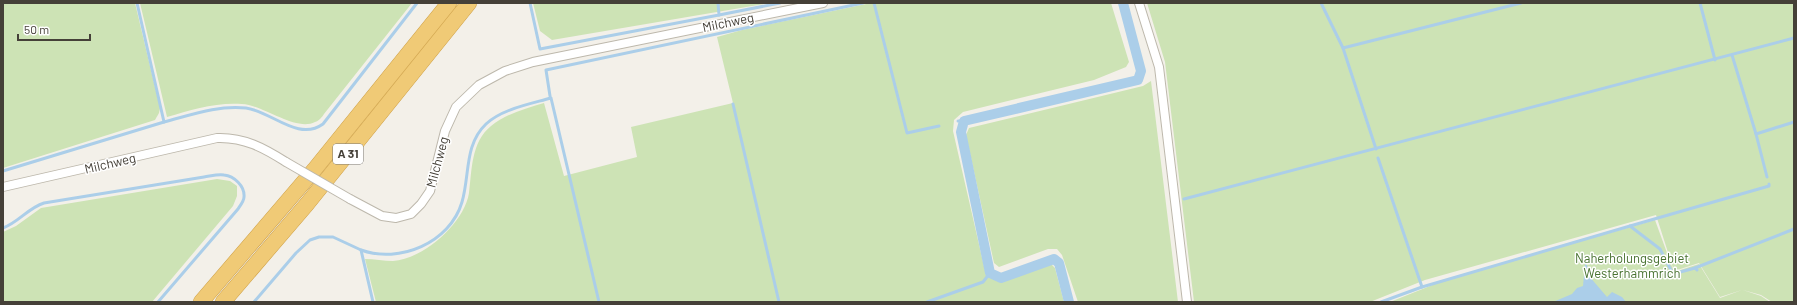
<svg xmlns="http://www.w3.org/2000/svg" width="1797" height="305" viewBox="0 0 1797 305" font-family="Barlow,sans-serif">
	<style>
		.green { fill: #cde3b5 }
		.water { fill: #abcee9 }
		.lines { fill: none; stroke-linecap: round; stroke-linejoin: round }
		.stream { stroke: #abcee9; stroke-width: 3 }
		.canal { stroke: #abcee9; stroke-width: 10 }
		.street-casing { stroke: #bdb8ac; stroke-width: 10 }
		.highway-casing { stroke: #cea047; stroke-width: 16 }
		.street { stroke: #fff; stroke-width: 8 }
		.highway { stroke: #f0ca76; stroke-width: 15 }
		.street-bridge-casing { stroke: #bdb8ac; stroke-width: 10; stroke-linecap: butt }
		.street-bridge { stroke: #fff; stroke-width: 8 }
		.labels { text-anchor: middle; stroke-width: 3; stroke-linejoin: round; paint-order: stroke }
		.shield { fill: #fff; stroke: #7d7974; stroke-width: 1 }
		.shield-label { font-size: 12px; font-weight: bold; fill: #454038 }
		.street-label { font-size: 13px; fill: #454038; stroke: #fff }
		.park-label { font-size: 13px; fill: #487230; stroke: #fff }
	</style>
	<rect width="100%" height="100%" fill="#f3f0e9"/>
	<g class="green">
		<polygon points="3,3 135,3 160,108 159,113 155,120 3,168"/>
		<path d="M 140,3 L 412,3 L 324,114 C 322,117 319,121 315,122 C 296,132 263,105 242,104 C 216,102 191,110 167,117 Z"/>
		<polygon points="533,3 770,3 552,40 540,31"/>
		<path d="M 871,3 L 1111,3 L 1129,62 L 1126,67 L 1094,80 L 963,112 L 954,120 L 953,131 L 986,275 L 1001,281 L 1047,264 L 1052,265 L 1055,268 L 1064,302 L 376,302 L 365,259 C 374,259 384,261 393,261 C 423,259 464,224 469,193 C 472,170 471,142 491,126 C 505,114 527,108 544,103 L 564,176 L 637,157 L 631,127 L 733,103 L 717,37 L 742,30 Z"/>
		<polygon points="1147,3 1794,3 1794,302 1772,302 1761,295 1743,290 1761,296 1770,302 1390,302 1445,280 1655,220 1674,272 1699,264 1720,298 1742,290 1720,297 1699,263 1674,271 1656,215 1425,280 1370,302 1194,302 1165,62"/>
		<polygon points="1151,81 1178,302 1078,302 1062,255 1057,249 1048,249 999,267 994,263 966,135 969,128 1143,86"/>
		<polygon points="217,179 230,181 237,186 237,196 233,206 152,302 3,302 3,232 16,226 41,208"/>
	</g>
	<polygon class="water" points="1585,264 1587,265 1589,276 1607,297 1612,292 1622,297 1626,302 1553,302 1572,294 1577,288 1583,286"/>
	<g class="lines">
		<g class="stream">
			<polyline points="530,3 540,49 719,15 718,3"/>
			<polyline points="874,3 907,133 939,126"/>
			<polyline points="1321,3 1343,48 1376,149"/>
			<polyline points="1700,3 1715,60"/>
			<polyline points="719,15 780,3"/>
			<polyline points="1343,48 1521,3"/>
			<polyline points="1732,55 1756,134"/>
			<polyline points="550,96 546,70 863,3"/>
			<polyline points="733,104 779,302"/>
			<polyline points="958,121 964,121"/>
			<path d="M 164,122 C 191,115 217,105 246,108 C 271,111 298,142 323,124 L 417,3"/>
			<polyline points="1378,158 1422,287"/>
			<polyline points="3,171 164,122 137,3"/>
			<polyline points="1767,177 1756,134 1794,122"/>
			<polyline points="1184,199 1794,38"/>
			<polyline points="1630,226 1769,186 1769,184"/>
			<path d="M 3,228 C 19,222 28,208 44,203 L 204,177 C 211,176 218,174 224,175 C 234,176 245,186 244,197 C 244,201 240,206 238,209 L 158,302"/>
			<path d="M 361,250 C 399,264 450,243 462,202 C 470,175 464,145 486,124 C 502,109 530,104 551,98 L 599,302"/>
			<polyline points="1695,268 1794,229"/>
			<polyline points="254,302 296,253 310,240 319,237 333,237 361,250 373,302"/>
			<polyline points="927,302 983,282 990,273"/>
			<polyline points="1381,302 1422,287 1630,226 1660,249 1673,274 1695,268 1697,270"/>
		</g>
		<polyline class="canal" points="1069,302 1059,263 1054,259 1001,278 990,273 961,132 964,121 1138,80 1141,71 1123,3"/>
		<g class="street-casing">
			<g id="street">
				<polyline points="1139,3 1159,67 1187,302"/>
				<path d="M 3,187 L 217,138 C 244,137 264,148 286,162"/>
				<polyline points="350,199 382,216 396,218 411,214 421,204 430,191 445,131 456,107 479,85 505,71 533,62 823,3"/>
			</g>
		</g>
		<g class="highway-casing">
			<g id="highway">
				<polyline points="201,302 314,170 449,3"/>
				<polyline points="223,302 307,204 469,3"/>
			</g>
		</g>
		<use href="#street" class="street"/>
		<use href="#highway" class="highway"/>
		<g class="street-bridge-casing">
			<polyline id="street-bridge" points="286,162 350,199"/>
		</g>
		<use href="#street-bridge" class="street-bridge"/>
	</g>
	<g class="labels">
		<rect class="shield" x="333" y="144" width="30" height="20" rx="3"/>
		<g class="shield-label">
			<text x="348" y="158">A 31</text>
		</g>
		<g class="street-label">
			<text transform="translate(728 22) rotate(-12)" y="5">Milchweg</text>
			<text transform="translate(437 162) rotate(-75)" y="5">Milchweg</text>
			<text transform="translate(110 163) rotate(-13)" y="5">Milchweg</text>
		</g>
		<g class="park-label">
			<text x="1632" y="263">Naherholungsgebiet<tspan x="1632" dy="15">Westerhammrich</tspan></text>
		</g>
	</g>
	<rect width="1797" height="305" fill="none" stroke="#454038" stroke-width="8"/>
	<path d="M18 34v6h72v-6" fill="none" stroke="#454038" stroke-width="2"/>
	<text x="24" y="34" font-size="12" fill="#454038" stroke="#ffffff" stroke-width="3" paint-order="stroke">50 m</text>
</svg>
